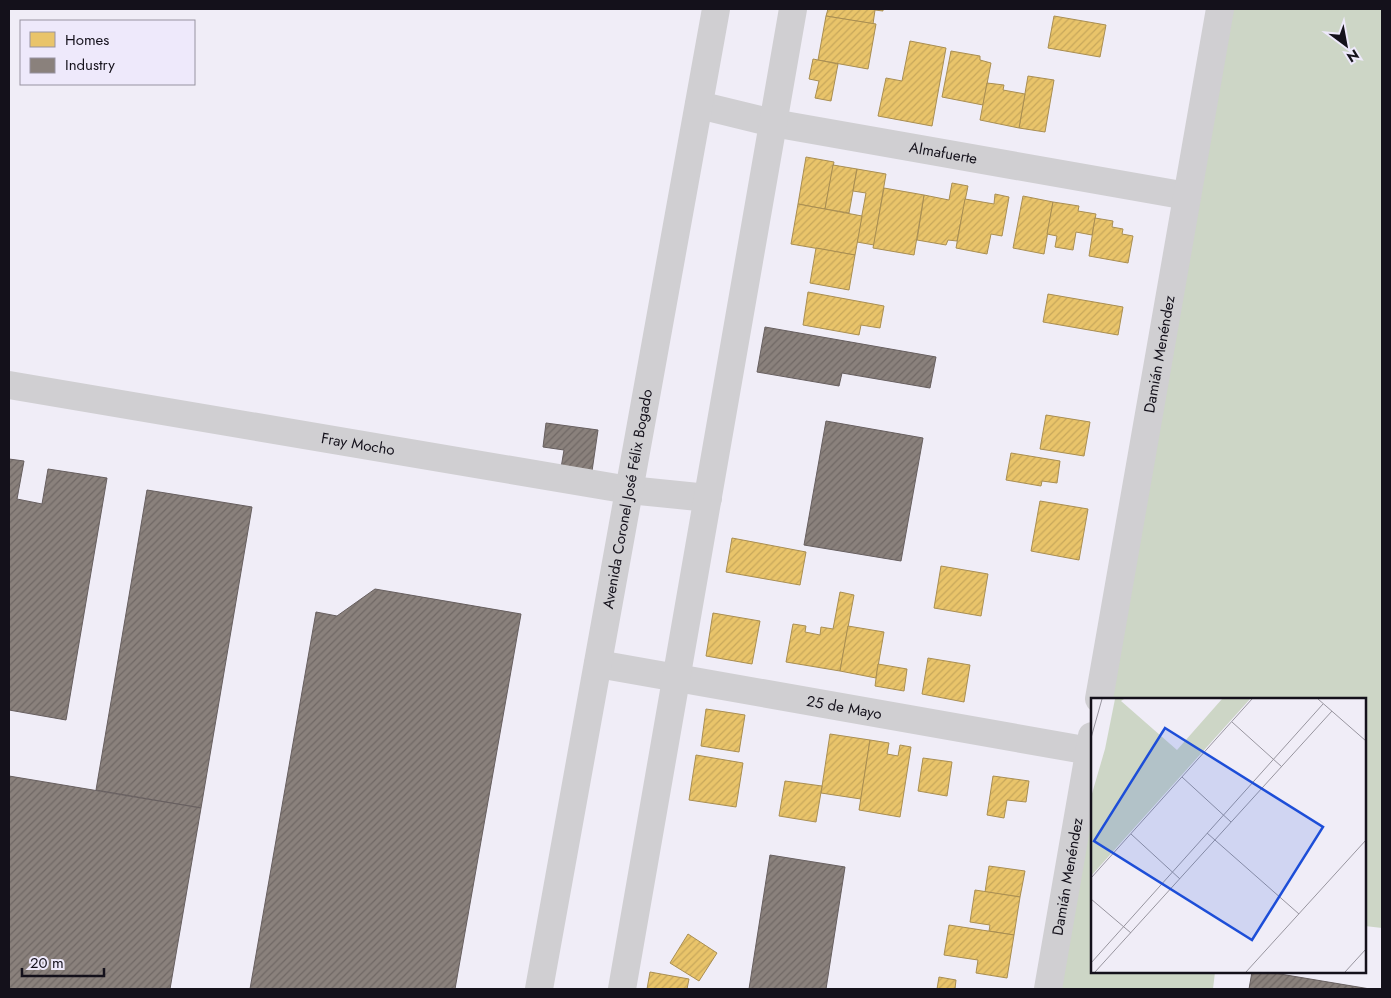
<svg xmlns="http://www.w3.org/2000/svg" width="1391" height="998" viewBox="0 0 1391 998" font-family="Jost,sans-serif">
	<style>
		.grass { fill: #cdd6c6 }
		.homes { fill: url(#homes-hatch); stroke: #a98e52 }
		.industry { fill: url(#industry-hatch); stroke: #675f5f }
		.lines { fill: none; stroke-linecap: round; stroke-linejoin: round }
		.minor { stroke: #d0cfd2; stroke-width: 28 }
		.secondary { stroke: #d0cfd2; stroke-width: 28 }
		.labels { text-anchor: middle; stroke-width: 5; stroke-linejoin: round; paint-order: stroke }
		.street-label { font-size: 15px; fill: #14111b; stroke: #eee9fb }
		.inset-road { fill: none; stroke: #98959f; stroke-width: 1 }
		.view { fill: #1d4ed8; fill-opacity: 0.15; stroke: #1d4ed8; stroke-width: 2.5 }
		.inset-edge { fill: none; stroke: #14111b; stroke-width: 2.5 }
	</style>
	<defs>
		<pattern id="homes-hatch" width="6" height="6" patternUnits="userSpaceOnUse" patternTransform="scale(1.25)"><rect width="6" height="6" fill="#e9c46a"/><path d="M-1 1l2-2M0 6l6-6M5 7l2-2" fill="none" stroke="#c7a75b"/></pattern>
		<pattern id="industry-hatch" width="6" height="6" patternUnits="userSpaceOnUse" patternTransform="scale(1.25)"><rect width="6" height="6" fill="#8a817c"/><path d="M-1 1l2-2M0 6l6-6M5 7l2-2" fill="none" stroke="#706865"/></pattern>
	</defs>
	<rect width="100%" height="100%" fill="#f0edf7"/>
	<g class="grass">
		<polygon points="1232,9 1382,9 1382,928 1365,926 1365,699 1111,699"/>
		<polygon points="1092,808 1092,972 1215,972 1213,989 1061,989"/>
	</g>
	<g class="homes">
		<polygon points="828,9 883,9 883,11 875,10 873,24 826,16"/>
		<polygon points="826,16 876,24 868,69 818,60"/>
		<polygon points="1054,16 1106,25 1100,57 1048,48"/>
		<polygon points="910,41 946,48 932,126 878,116 886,78 902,81"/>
		<polygon points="951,51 980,56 980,60 991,63 983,105 942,97"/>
		<polygon points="813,59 838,64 831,101 815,98 819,81 809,79"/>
		<polygon points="1028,76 1054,80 1045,132 1019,128"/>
		<polygon points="987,83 1004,85 1003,90 1025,94 1019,128 980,120"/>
		<polygon points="806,157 834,162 825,209 798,204"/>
		<polygon points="833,165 857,169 849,213 825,209"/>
		<polygon points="857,169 886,174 874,245 857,242 866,193 853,191"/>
		<polygon points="952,183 968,186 957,241 948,240 946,245 917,240 924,195 949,200"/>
		<polygon points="884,188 924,195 914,255 873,248"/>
		<polygon points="995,194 1009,197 1002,236 991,234 987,254 956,248 965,199 994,204"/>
		<polygon points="1023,196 1053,202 1044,254 1013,248"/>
		<polygon points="1053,202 1079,206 1078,211 1096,214 1092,235 1076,232 1073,250 1055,247 1057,236 1047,234"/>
		<polygon points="798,204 862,216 855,255 791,244"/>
		<polygon points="1095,218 1113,221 1112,227 1123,229 1122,234 1133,236 1128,263 1089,256"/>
		<polygon points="816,248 855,255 849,290 810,283"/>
		<polygon points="808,292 884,306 880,328 861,325 859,335 803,325"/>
		<polygon points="1048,294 1123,307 1118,335 1043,322"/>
		<polygon points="1046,415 1090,422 1084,456 1040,449"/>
		<polygon points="1011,453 1060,461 1057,483 1042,481 1041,486 1006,480"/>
		<polygon points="1040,501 1088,509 1079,560 1031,551"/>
		<polygon points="732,538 806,552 800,585 726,572"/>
		<polygon points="941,566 988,574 981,616 934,608"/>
		<polygon points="840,592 854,595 840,671 786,662 793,624 806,626 805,632 820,635 821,627 833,629"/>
		<polygon points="713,613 760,621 752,664 706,656"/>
		<polygon points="848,626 884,632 876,678 840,671"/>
		<polygon points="928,658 970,665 964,702 922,694"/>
		<polygon points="878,664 907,669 904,691 875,686"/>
		<polygon points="706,709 745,715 739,752 701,746"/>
		<polygon points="830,734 870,740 861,799 821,793"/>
		<polygon points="870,740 889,743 887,754 898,756 900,745 911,747 900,817 859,810"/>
		<polygon points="696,755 743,763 736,807 689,800"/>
		<polygon points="923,758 952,762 947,796 918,791"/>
		<polygon points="993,776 1029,781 1026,802 1007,800 1004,818 987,815"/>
		<polygon points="785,781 822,786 816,822 779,816"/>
		<polygon points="989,866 1025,871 1020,897 985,892"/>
		<polygon points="975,890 1020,897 1014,935 989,931 990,925 970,922"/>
		<polygon points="949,925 1014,935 1007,978 976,973 978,960 944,955"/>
		<polygon points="688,934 717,953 699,981 670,963"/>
		<polygon points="650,972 689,979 687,989 647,989"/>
		<polygon points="939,977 956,980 955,989 937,989"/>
	</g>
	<g class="industry">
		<polygon points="765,327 936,357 930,388 842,373 839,386 757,372"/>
		<polygon points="826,421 923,438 901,561 804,545"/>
		<polygon points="546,423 598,430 591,478 560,474 564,450 543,447"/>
		<polygon points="9,459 24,461 17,499 42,504 48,469 107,478 66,720 9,710"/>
		<polygon points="147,490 252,507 201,808 96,790"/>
		<polygon points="375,589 521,614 455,989 250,989 316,612 337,616"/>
		<polygon points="9,776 201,808 170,989 9,989"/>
		<polygon points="770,855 845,867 826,989 749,989"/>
		<polygon points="1252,972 1268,972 1370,989 1249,989"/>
	</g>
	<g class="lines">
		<g class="minor">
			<path id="s1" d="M 699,105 L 773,123 L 1187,196"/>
			<path id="s2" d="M 9,385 L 629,490 L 708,498"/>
			<path id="s3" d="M 598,664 L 1090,751"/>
			<path id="s4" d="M 1099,699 L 1220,9"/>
			<path id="s5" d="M 1048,989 L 1092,736"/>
		</g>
		<g class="secondary">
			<path id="s6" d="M 539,989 L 716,9"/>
			<polyline points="622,989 793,9"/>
		</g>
	</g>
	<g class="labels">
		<g class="street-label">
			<text dy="5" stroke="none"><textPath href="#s1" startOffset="249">Almafuerte</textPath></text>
			<text dy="5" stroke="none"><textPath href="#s4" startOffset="350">Damián Menéndez</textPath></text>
			<text dy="5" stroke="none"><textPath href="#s2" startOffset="354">Fray Mocho</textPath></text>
			<text dy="5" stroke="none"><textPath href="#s6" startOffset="498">Avenida Coronel José Félix Bogado</textPath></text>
			<text dy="5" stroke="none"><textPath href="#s3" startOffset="250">25 de Mayo</textPath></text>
			<text dy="5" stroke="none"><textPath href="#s5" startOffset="114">Damián Menéndez</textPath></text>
		</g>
	</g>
	<g transform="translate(1091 698)">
		<rect width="275" height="275" fill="#f0edf7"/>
		<path d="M 24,1 L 33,1 L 30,3 L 86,52 L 131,1 L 159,1 L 0,178 L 0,99 L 14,51 Z" fill="#cdd6c6"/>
		<path class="inset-road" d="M 227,1 L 275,43M 141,24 L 191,69M 0,40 L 11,1M 91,79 L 140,124M 116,135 L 208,216M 40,136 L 89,181M 0,180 L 161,1M 0,201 L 40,235M 0,265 L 232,6M 4,274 L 241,13M 155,274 L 275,142M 254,274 L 275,251"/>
		<path class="view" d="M 74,30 L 232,129 L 161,242 L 3,143 Z"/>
		<rect width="275" height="275" class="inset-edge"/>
	</g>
	<rect width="1391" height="998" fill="none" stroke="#14111b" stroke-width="20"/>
	<rect x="20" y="20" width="175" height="65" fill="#eee9fb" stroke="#9793a1"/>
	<rect x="30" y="32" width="25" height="15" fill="#e9c46a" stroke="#9793a1"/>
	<text x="65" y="45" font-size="15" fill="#14111b">Homes</text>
	<rect x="30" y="58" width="25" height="15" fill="#8a817c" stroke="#9793a1"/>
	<text x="65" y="70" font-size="15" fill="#14111b">Industry</text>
	<g transform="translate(1346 45) rotate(148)" stroke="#eee9fb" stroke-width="4" paint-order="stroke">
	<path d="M0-4L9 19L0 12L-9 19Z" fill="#14111b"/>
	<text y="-8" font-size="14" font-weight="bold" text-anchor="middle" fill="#14111b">N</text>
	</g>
	<path d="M22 968v8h82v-8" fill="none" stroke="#14111b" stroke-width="2.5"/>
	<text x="30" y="968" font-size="15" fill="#14111b" stroke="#eee9fb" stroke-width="4" paint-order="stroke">20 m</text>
</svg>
